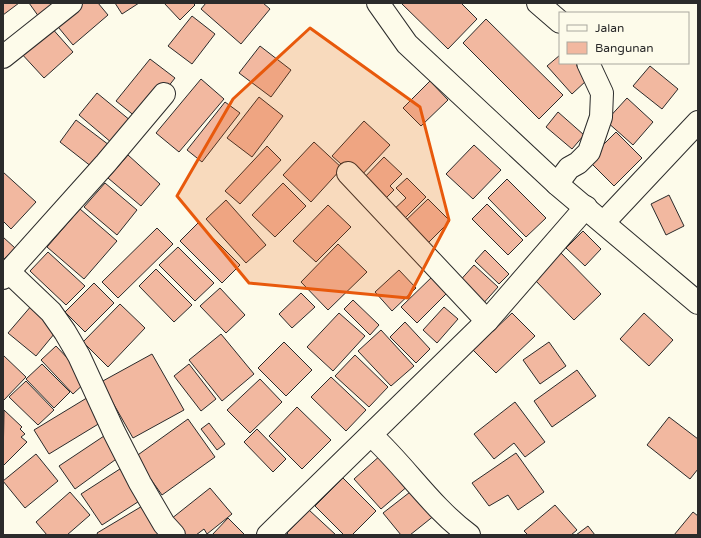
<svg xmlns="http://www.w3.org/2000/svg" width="701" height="538" viewBox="0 0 701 538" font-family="'Varela Round',sans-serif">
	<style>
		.building { fill: #f2b8a0; stroke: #2b2b2b }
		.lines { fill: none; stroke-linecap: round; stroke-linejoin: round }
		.minor-casing { stroke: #2b2b2b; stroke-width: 24 }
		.minor { stroke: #fdfbea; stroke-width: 22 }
		.marked { fill: #e8590c; fill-opacity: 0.2; stroke: #e8590c; stroke-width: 3; stroke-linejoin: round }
	</style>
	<rect width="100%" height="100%" fill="#fdfbea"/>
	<g class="building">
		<polygon points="3,3 19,3 3,15"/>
		<polygon points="29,3 60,3 39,17"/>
		<polygon points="76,3 98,3 108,15 73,45 54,22"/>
		<polygon points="115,3 139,3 122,14"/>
		<polygon points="164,3 193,3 195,5 180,20"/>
		<polygon points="206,3 263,3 270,9 241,44 201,9"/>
		<polygon points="401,3 461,3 477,19 448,49"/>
		<polygon points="192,16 215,34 192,64 168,46"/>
		<polygon points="486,19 563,95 539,119 463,43"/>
		<polygon points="50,26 73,52 44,78 20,52"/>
		<polygon points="260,46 291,70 271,97 239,73"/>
		<polygon points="560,55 560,63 581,63 587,80 572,94 547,66"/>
		<polygon points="150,59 175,78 141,121 116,101"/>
		<polygon points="650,66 678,89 662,109 633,86"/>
		<polygon points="201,79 224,99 179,152 156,133"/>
		<polygon points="430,81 448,100 421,126 403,108"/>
		<polygon points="97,93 131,121 112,143 79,115"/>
		<polygon points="259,97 283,116 252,157 227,138"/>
		<polygon points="627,98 653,122 633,145 606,121"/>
		<polygon points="225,102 240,113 202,162 187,150"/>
		<polygon points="558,112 584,135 572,149 546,127"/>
		<polygon points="76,120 109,145 92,167 60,142"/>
		<polygon points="364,121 390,145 358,179 332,156"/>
		<polygon points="616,132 642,158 614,186 588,160"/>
		<polygon points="314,142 342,168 311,202 283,175"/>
		<polygon points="474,145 501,170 473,199 446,174"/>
		<polygon points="267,146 281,160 240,204 225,191"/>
		<polygon points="128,155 160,184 141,206 108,178"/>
		<polygon points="384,157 402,174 390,186 394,190 382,202 360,182"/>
		<polygon points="3,172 36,202 11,229 3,221"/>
		<polygon points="407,178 426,197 402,221 392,211 406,198 396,188"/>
		<polygon points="507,179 546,218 526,237 488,198"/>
		<polygon points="105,183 137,210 117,235 84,207"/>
		<polygon points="283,183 306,206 275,237 252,215"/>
		<polygon points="669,195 684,226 666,235 651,204"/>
		<polygon points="428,199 450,221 424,247 401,225"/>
		<polygon points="226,200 266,245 246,263 206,219"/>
		<polygon points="487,204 523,240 508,255 472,219"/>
		<polygon points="328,205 351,227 316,262 293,241"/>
		<polygon points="80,209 117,241 84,279 47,247"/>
		<polygon points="198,223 240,265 222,283 180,241"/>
		<polygon points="157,228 173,244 118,298 102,282"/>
		<polygon points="583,231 601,249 585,266 566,248"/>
		<polygon points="3,237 15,248 3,260"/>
		<polygon points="338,244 367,272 328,310 301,282"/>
		<polygon points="178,247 214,283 195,301 159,265"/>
		<polygon points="485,250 509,274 499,284 475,261"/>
		<polygon points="48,252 85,286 66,305 30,271"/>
		<polygon points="560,252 601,294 574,320 533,278"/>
		<polygon points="474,265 498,287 481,306 457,284"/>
		<polygon points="156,269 192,305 174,322 139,286"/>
		<polygon points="399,270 416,288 392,311 375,292"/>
		<polygon points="435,274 450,290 417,323 401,307"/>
		<polygon points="94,283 114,303 85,332 65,312"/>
		<polygon points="220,288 245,315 226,333 200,306"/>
		<polygon points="301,293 315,307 292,328 279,314"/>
		<polygon points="353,300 379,325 370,335 344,309"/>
		<polygon points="120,304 145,328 108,367 83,342"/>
		<polygon points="32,305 59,328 36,356 8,333"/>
		<polygon points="444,307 458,319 437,343 423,330"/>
		<polygon points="339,313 365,336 333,371 307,347"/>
		<polygon points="512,313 535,336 496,373 473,350"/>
		<polygon points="644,313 673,340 649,366 620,339"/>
		<polygon points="405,322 430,349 416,363 390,337"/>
		<polygon points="381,330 414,366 391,386 358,351"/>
		<polygon points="221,334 254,374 222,401 189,360"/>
		<polygon points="284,342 312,370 286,396 258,368"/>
		<polygon points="549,342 566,366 540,384 523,360"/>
		<polygon points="56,346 88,380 73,394 41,360"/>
		<polygon points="152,354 184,410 133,438 101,382"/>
		<polygon points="3,355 26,377 3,401"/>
		<polygon points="355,355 388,387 369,407 335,376"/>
		<polygon points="42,364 70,392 54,408 26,379"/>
		<polygon points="189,364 216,399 201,411 174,376"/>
		<polygon points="577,370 596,396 552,427 534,401"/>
		<polygon points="331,377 366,410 346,431 311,397"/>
		<polygon points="260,379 282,402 250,433 227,410"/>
		<polygon points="26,381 54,410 38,425 9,397"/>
		<polygon points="90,396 105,420 49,454 34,430"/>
		<polygon points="515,402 545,442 525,457 514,443 494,459 474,434"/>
		<polygon points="297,407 331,440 302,469 269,436"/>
		<polygon points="4,410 22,427 20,429 25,434 21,437 27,442 4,465 3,464"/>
		<polygon points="669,417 698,439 698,469 690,479 647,445"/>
		<polygon points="188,419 215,457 162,495 135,457"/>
		<polygon points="209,423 225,444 217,450 201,429"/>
		<polygon points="257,429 286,459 273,472 244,442"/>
		<polygon points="104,436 119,457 75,489 59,466"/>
		<polygon points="516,453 544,492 518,510 508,495 489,506 472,483"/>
		<polygon points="36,454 58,481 25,508 3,481"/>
		<polygon points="382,454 409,485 381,509 354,479"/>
		<polygon points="123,467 144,498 102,525 81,494"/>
		<polygon points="343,478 376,511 352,535 344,535 315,506"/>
		<polygon points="210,488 232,514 207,534 204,529 196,535 184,535 171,519"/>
		<polygon points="414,489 435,515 410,535 401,535 383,513"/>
		<polygon points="70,492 90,515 67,535 47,535 36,522"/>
		<polygon points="144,505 163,535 98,535 97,533"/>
		<polygon points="555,505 577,530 571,535 528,535 524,531"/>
		<polygon points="309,510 336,535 289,535 287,533"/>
		<polygon points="693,512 698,516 698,535 674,535"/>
		<polygon points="228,518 245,535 212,535"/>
		<polygon points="588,526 595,535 576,535"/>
	</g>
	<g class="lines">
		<g class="minor-casing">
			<g id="minor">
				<polyline points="378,3 407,44 557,184 698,303"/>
				<polyline points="538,3 560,22"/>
				<polyline points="3,57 71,3"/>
				<polyline points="348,173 487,321"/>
				<polyline points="557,184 569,168 578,163 589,152 601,117 602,93 588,63"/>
				<polyline points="604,222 698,122"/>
				<polyline points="9,272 51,312 65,332 79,356 114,432 140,483 164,524 174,535"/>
				<polyline points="3,278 106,163 164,94"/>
				<path d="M 371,435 C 405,466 431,507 469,535"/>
				<polyline points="268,535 487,321 586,207"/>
			</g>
		</g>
		<use href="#minor" class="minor"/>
	</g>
	<path class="marked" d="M 310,28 L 420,107 L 449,220 L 408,298 L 249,283 L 177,196 L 233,99 Z"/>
	<rect width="701" height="538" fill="none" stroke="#2b2b2b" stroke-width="8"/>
	<rect x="559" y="12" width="130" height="52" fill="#fdfbea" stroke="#a9a89e"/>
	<rect x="567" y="25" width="20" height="6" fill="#fdfbea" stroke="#a9a89e"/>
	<text x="595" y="32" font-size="12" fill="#2b2b2b">Jalan</text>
	<rect x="567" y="42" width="20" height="12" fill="#f2b8a0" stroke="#a9a89e"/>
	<text x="595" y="52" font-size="12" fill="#2b2b2b">Bangunan</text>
</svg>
